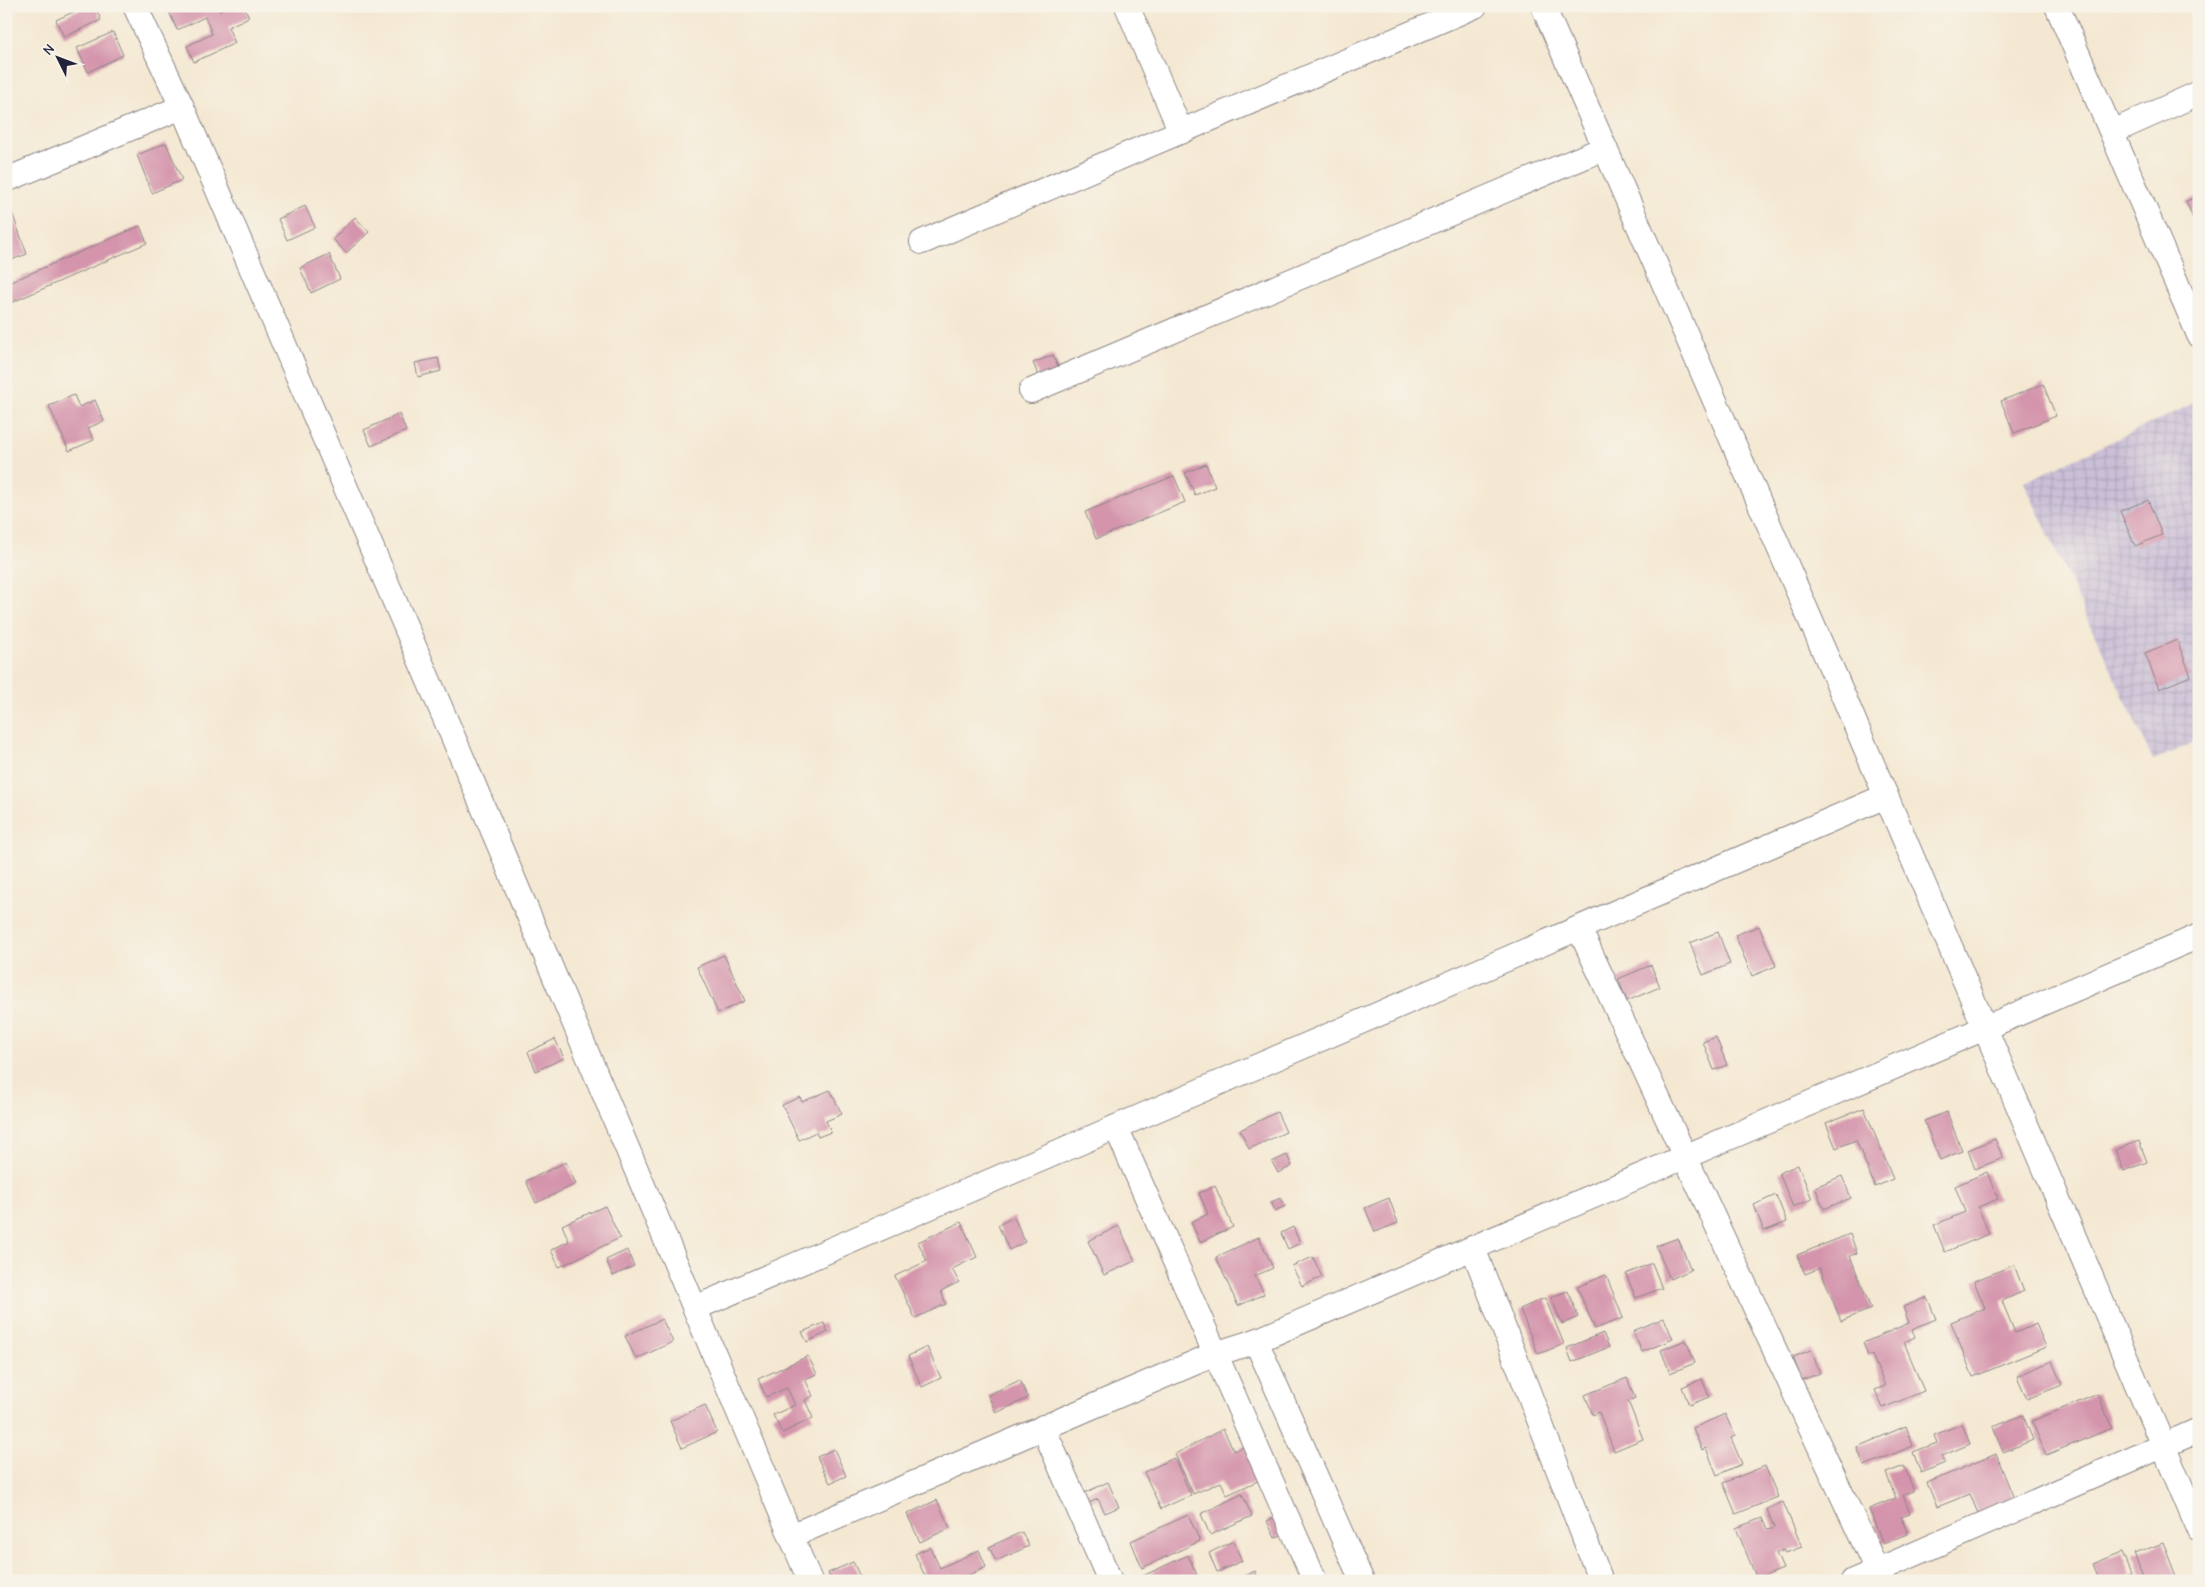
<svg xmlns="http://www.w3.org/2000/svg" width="2205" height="1587" viewBox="0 0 2205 1587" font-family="'Comic Neue',sans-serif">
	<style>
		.industrial { fill: url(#industrial-grid) }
		.building { fill: #d494ac }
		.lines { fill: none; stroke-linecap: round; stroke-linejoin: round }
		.minor-casing { stroke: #8b8586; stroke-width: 26 }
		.minor { stroke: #fff; stroke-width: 24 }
	</style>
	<defs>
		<pattern id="industrial-grid" width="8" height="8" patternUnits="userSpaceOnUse" patternTransform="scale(1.25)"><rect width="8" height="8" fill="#cabfd7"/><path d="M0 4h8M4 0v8" fill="none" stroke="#ada4b9"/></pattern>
	</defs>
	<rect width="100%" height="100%" fill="#f7f3e8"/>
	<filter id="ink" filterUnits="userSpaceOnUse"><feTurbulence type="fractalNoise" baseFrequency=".02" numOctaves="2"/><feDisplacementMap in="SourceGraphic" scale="10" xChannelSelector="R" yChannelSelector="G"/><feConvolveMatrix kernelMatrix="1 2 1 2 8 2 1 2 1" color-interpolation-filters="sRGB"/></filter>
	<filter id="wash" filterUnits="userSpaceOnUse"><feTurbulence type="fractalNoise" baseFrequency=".0096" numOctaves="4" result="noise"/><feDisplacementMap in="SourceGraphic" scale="20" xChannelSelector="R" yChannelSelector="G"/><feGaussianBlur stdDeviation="1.12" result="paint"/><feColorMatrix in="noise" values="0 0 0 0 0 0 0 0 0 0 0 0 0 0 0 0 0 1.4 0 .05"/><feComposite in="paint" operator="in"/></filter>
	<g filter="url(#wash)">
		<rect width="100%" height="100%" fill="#f4e8d2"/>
		<polygon class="industrial" points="2199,401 2199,741 2153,760 2024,482"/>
		<g id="blocks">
			<g class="building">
				<polygon points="86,6 95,6 101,20 64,37 56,20"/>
				<polygon points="217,6 219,11 229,6 244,6 249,17 228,27 235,43 194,62 187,46 212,34 205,17 177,30 167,7"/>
				<polygon points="113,32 123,55 88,72 77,48"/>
				<polygon points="166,143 182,180 152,193 137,155"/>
				<polygon points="2199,196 2199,219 2194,221 2186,201"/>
				<polygon points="305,206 315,227 287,240 278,219"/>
				<polygon points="10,207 27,254 6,262 6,209"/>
				<polygon points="355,217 369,232 346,253 333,239"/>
				<polygon points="140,226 147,243 6,305 6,284"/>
				<polygon points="329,254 340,279 311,293 300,268"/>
				<polygon points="1053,355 1060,372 1041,381 1033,363"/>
				<polygon points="438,358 441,371 418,377 415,363"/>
				<polygon points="2043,384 2056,416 2014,433 2001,401"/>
				<polygon points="74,395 79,407 95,400 104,421 88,428 94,440 69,451 49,406"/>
				<polygon points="399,414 406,431 371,446 364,430"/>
				<polygon points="1206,464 1215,487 1195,495 1185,473"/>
				<polygon points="1174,476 1185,502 1096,539 1085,512"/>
				<polygon points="2148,500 2162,535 2135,546 2120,511"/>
				<polygon points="2177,640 2191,676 2159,689 2145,653"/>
				<polygon points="1759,926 1776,966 1752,976 1735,935"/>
				<polygon points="1718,932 1730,964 1703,975 1690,943"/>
				<polygon points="724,955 745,1001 718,1013 697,967"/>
				<polygon points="1651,965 1660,987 1627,1001 1618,979"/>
				<polygon points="1716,1037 1727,1065 1714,1070 1703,1042"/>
				<polygon points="555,1039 564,1058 536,1071 528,1052"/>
				<polygon points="830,1090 842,1114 826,1121 831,1132 818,1137 816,1132 799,1140 782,1105 800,1097 802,1102"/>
				<polygon points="1864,1108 1893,1179 1875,1187 1856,1140 1836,1148 1826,1123"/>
				<polygon points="1277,1112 1286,1132 1249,1149 1240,1130"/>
				<polygon points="1947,1112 1962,1151 1940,1160 1924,1121"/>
				<polygon points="1995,1139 2003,1158 1975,1169 1968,1150"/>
				<polygon points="2139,1141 2147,1162 2124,1171 2115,1150"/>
				<polygon points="1287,1155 1292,1166 1278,1173 1272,1162"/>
				<polygon points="566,1162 576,1184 536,1203 526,1181"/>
				<polygon points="1798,1165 1812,1199 1793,1207 1779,1173"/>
				<polygon points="1987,1172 1998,1199 1978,1207 1989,1234 1945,1252 1934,1225 1965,1212 1955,1186"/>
				<polygon points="1842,1176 1851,1198 1824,1209 1815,1187"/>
				<polygon points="1215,1186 1233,1227 1200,1242 1191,1222 1208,1214 1199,1193"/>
				<polygon points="1776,1195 1787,1222 1764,1231 1754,1205"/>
				<polygon points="1281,1198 1285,1206 1275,1211 1271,1202"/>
				<polygon points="1389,1198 1398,1223 1375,1232 1365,1208"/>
				<polygon points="605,1206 620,1238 559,1267 551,1250 569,1241 562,1225"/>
				<polygon points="1014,1217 1025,1242 1009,1250 998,1225"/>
				<polygon points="961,1222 977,1257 952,1269 959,1282 941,1291 946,1304 915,1318 895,1276 927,1261 918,1242"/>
				<polygon points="1119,1226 1135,1261 1104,1275 1088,1241"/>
				<polygon points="1293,1227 1300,1243 1288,1249 1281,1233"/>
				<polygon points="1850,1234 1857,1253 1850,1256 1871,1309 1841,1321 1820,1268 1805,1274 1797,1255"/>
				<polygon points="1259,1237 1273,1268 1255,1276 1264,1294 1238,1306 1216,1257"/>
				<polygon points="1678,1238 1691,1270 1670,1279 1656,1246"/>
				<polygon points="627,1250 634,1266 613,1276 606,1260"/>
				<polygon points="1313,1257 1322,1277 1302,1286 1292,1266"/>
				<polygon points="1652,1263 1662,1288 1636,1298 1626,1274"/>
				<polygon points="2014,1265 2024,1291 2002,1301 2015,1333 2036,1324 2046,1347 1973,1377 1951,1322 1985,1308 1974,1281"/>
				<polygon points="1606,1275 1623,1318 1595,1329 1577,1287"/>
				<polygon points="1568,1291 1578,1317 1562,1324 1551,1297"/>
				<polygon points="1927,1297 1936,1319 1912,1329 1915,1337 1904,1342 1924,1391 1883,1408 1875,1390 1885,1386 1872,1355 1868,1356 1863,1343 1909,1323 1903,1307"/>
				<polygon points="1545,1298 1564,1344 1538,1354 1520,1309"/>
				<polygon points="1664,1318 1673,1339 1642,1352 1633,1331"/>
				<polygon points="662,1319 673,1342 636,1359 625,1336"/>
				<polygon points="824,1323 828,1332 807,1342 802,1332"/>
				<polygon points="1603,1333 1609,1347 1572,1362 1567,1348"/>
				<polygon points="1686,1340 1695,1363 1670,1373 1661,1350"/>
				<polygon points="927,1347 941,1378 922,1387 908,1356"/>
				<polygon points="1811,1350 1820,1373 1802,1380 1793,1357"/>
				<polygon points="808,1356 817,1374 805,1379 813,1396 805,1400 813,1418 782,1433 773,1415 795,1405 787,1388 766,1397 758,1379"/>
				<polygon points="2052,1361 2062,1385 2027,1399 2017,1376"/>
				<polygon points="1627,1378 1635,1398 1628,1401 1643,1439 1614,1451 1599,1412 1593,1415 1585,1395"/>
				<polygon points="1702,1379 1709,1397 1689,1405 1682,1387"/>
				<polygon points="1020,1380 1028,1398 996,1413 988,1395"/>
				<polygon points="2098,1394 2112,1428 2046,1455 2032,1421"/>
				<polygon points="705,1405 717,1432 682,1448 670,1421"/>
				<polygon points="1725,1414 1735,1436 1731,1438 1742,1464 1717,1475 1706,1448 1702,1450 1693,1428"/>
				<polygon points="2023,1415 2033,1440 2003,1452 1993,1427"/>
				<polygon points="1962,1424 1970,1444 1942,1456 1945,1463 1921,1473 1913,1452 1937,1443 1934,1435"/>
				<polygon points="1906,1426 1913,1446 1864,1466 1857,1447"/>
				<polygon points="1223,1429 1234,1451 1249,1444 1264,1478 1227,1495 1221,1482 1193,1494 1175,1454"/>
				<polygon points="834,1449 846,1476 830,1483 817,1457"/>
				<polygon points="1996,1454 2015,1501 1979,1516 1970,1494 1937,1507 1927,1483"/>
				<polygon points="1174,1458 1191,1495 1161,1509 1144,1472"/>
				<polygon points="1765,1466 1778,1497 1736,1514 1723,1483"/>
				<polygon points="1904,1466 1914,1491 1903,1495 1910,1514 1901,1517 1908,1534 1883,1544 1869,1509 1896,1498 1886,1473"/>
				<polygon points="1108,1482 1119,1507 1105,1513 1098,1499 1084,1505 1080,1495"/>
				<polygon points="1242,1494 1252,1516 1210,1535 1201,1514"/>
				<polygon points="937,1500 950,1528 920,1542 907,1514"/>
				<polygon points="1783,1502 1802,1547 1785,1553 1783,1550 1776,1553 1783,1569 1757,1579 1736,1528 1762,1518 1767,1530 1774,1528 1767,1509"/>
				<polygon points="1188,1515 1200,1541 1142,1568 1131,1541"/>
				<polygon points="1279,1515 1287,1532 1275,1538 1267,1521"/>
				<polygon points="1022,1532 1029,1546 996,1561 989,1547"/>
				<polygon points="1233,1541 1242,1561 1217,1572 1209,1553"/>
				<polygon points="2163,1543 2176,1576 2164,1581 2145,1581 2134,1554"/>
				<polygon points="930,1547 940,1568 979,1550 986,1567 956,1581 927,1581 915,1554"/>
				<polygon points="2122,1552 2131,1574 2114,1581 2100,1581 2093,1564"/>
				<polygon points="1188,1555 1197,1575 1184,1581 1132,1581"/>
				<polygon points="853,1562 862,1581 832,1581 828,1573"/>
				<polygon points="1255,1571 1259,1581 1235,1581"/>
			</g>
		</g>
	</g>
	<g filter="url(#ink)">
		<use href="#blocks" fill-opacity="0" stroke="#8b8586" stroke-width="1"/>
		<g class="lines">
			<g class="minor-casing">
				<g id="minor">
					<polyline points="135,6 182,107 472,781 810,1581"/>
					<polyline points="1127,6 1181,132"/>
					<polyline points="1543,6 1834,674 2199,1530"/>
					<polyline points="2057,6 2199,335"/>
					<polyline points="2112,132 2199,93"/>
					<polyline points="6,180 182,107"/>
					<polyline points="922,242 1475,6"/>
					<polyline points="1031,391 1605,148"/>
					<polyline points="1579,928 1882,1581"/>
					<polyline points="1116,1127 1315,1581"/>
					<polyline points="1473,1248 1601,1581"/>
					<polyline points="695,1308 1886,796"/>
					<polyline points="1256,1341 1362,1581"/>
					<polyline points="1043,1427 1110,1581"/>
					<polyline points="791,1536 1215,1354 1256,1341 2199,936"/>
					<polyline points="1853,1581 2199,1430"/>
				</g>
			</g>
			<use href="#minor" class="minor"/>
		</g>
	</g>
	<rect width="2205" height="1587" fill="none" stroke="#f7f3e8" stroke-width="25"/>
	<g transform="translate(58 58) rotate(312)" stroke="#f7f3e8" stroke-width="4" paint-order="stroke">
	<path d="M0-4L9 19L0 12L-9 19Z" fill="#22223b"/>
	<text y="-8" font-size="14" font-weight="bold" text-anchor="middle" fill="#22223b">N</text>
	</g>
</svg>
